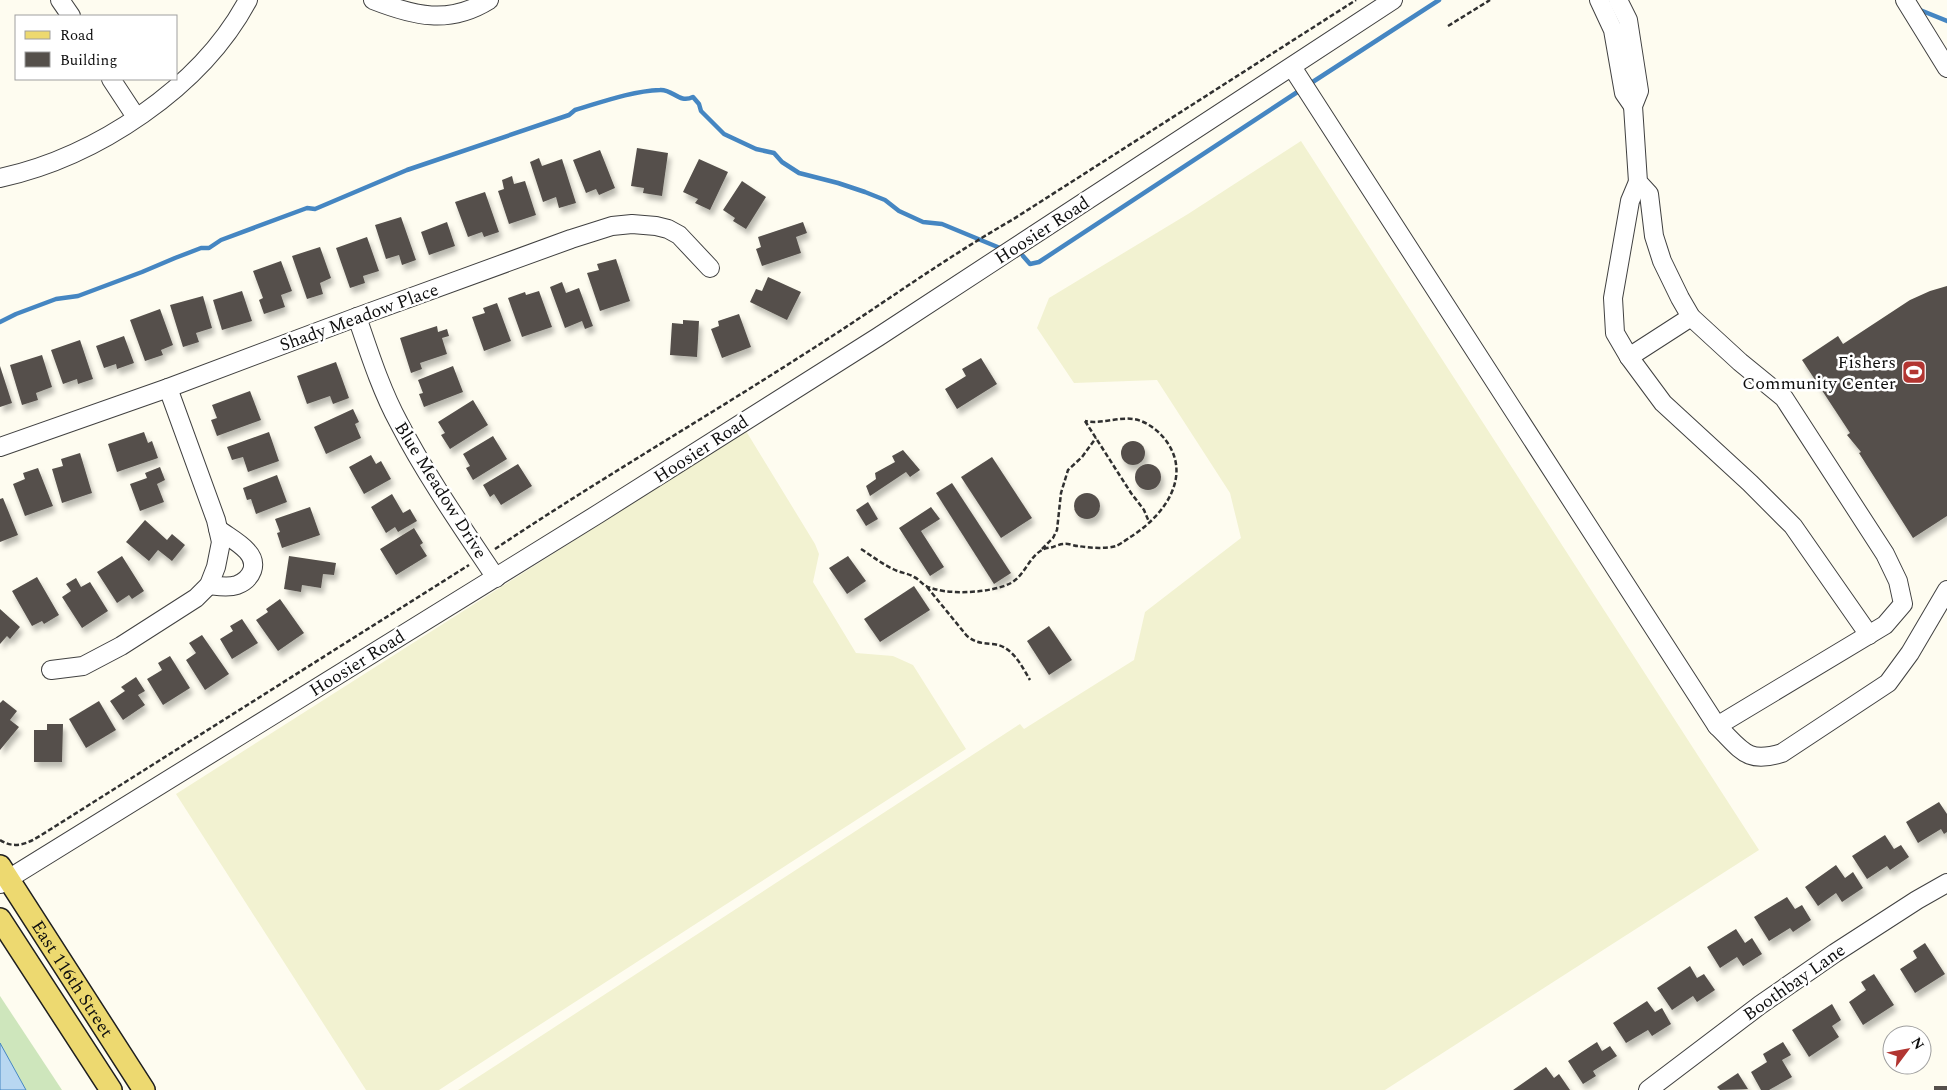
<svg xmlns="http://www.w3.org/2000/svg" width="1947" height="1090" viewBox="0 0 1947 1090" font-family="Spectral,serif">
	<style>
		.farmland { fill: #f2f2d1 }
		.green { fill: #cee6bc }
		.water { fill: #b8d7f1; stroke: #4586c2 }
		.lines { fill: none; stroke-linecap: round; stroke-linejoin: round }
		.stream { stroke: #4586c2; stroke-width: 4.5 }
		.building { fill: #55504b; filter: url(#shadow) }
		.minor-casing { stroke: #414141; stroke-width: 20 }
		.major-casing { stroke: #1f1f1f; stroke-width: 24 }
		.path { stroke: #303030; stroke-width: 2.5; stroke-dasharray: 5 2.5; stroke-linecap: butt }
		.minor { stroke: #fff; stroke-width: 18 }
		.major { stroke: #edd970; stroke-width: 21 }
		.labels { text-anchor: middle; stroke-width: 5; stroke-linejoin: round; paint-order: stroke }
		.street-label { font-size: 18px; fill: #0e0e0e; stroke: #fff }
		.poi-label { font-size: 18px; fill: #0e0e0e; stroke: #fff; text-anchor: end }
	</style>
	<defs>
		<filter id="shadow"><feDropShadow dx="3" dy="5.5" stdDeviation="2.5" flood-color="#0004"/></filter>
	</defs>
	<rect width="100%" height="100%" fill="#fefcf0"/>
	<g class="farmland">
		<polygon points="1301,141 1759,850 1385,1090 458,1090 1020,724 1024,729 1134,660 1145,612 1241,538 1230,493 1157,380 1074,383 1037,328 1049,298 1188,214"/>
		<polygon points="746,431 815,544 819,554 813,582 856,653 893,656 913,665 966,749 439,1090 366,1090 176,794"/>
	</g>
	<polygon class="green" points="0,996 62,1090 0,1090"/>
	<polygon class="water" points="0,1043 26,1090 0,1090"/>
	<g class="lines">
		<g class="stream">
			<polyline points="1920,10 1947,21"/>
			<polyline points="1308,85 1439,0"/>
			<polyline points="1023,256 1030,264 1039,262 1302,89"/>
			<path d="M 0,322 L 16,314 L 56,299 L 78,296 L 142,272 L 175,258 L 201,248 L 209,248 L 221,240 L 307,208 L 315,209 L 407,170 L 569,115 L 575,110 C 602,102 632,91 660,90 C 673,89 679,104 693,97 L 699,104 L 701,111 L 724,134 L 756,149 L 774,153 L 782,162 L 799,173 L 838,183 L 865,192 L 885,200 L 899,211 L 923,222 L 942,224 L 1000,248"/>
		</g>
	</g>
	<g class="building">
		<polygon points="637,148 668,153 662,196 643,193 644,188 631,186"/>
		<polygon points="600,150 615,188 599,195 596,189 586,193 573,160"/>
		<polygon points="539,158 542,166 562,159 576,203 559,208 556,197 543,202 530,162"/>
		<polygon points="699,159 728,172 710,210 695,203 698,199 683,192"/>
		<polygon points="512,176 514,184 525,181 536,215 509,224 498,191 504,189 502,180"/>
		<polygon points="742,181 766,197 746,229 733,221 735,218 723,210"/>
		<polygon points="485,192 499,232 484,237 482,232 468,237 455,202"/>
		<polygon points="401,217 416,260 402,265 399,255 386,259 375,225"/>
		<polygon points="447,222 455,246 429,255 421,232"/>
		<polygon points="803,222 807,233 796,237 801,253 762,266 756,249 761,247 758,237"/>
		<polygon points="367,237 379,271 363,276 365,283 350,288 336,248"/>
		<polygon points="320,247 331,278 320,283 323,294 307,299 292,256"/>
		<polygon points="616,259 630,301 600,311 587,273 599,270 597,264"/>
		<polygon points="281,261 292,291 281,295 285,307 264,314 259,300 263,298 253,271"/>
		<polygon points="768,277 801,292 787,320 750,302 756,289 762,291"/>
		<polygon points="562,282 566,293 579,288 593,326 585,329 582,321 565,328 550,287"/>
		<polygon points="1947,286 1947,516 1913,538 1859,453 1861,452 1847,435 1850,433 1802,360 1838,336 1843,344 1910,300 1930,291"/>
		<polygon points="242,291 252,321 222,330 213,300"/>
		<polygon points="539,291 552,327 522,337 508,298 525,292 526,295"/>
		<polygon points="203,296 212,328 196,333 199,342 183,347 170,305"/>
		<polygon points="497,303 511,341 484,351 472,317 485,313 483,308"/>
		<polygon points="160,309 173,345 161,350 163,355 145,361 130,320"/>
		<polygon points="739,314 751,347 722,358 711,329 719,326 718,321"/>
		<polygon points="683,320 699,321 697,357 670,355 672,323 683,324"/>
		<polygon points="437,326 438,332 447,329 449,336 442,338 447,354 420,363 422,369 411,373 400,338"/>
		<polygon points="124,336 134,363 117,369 116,364 104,368 96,346"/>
		<polygon points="80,340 93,379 78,384 77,379 63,384 51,350"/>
		<polygon points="42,355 52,387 36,393 38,400 22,405 10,365"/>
		<polygon points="981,358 997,384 957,409 945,389 966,376 962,369"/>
		<polygon points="336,362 349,398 333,404 330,396 307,404 297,376"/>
		<polygon points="0,366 12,403 0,407"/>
		<polygon points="453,366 463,392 424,407 419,394 423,393 418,380"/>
		<polygon points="250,391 261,420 217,436 211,420 217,418 212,405"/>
		<polygon points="473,400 488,425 450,449 441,435 445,433 438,422"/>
		<polygon points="353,409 359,422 355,424 361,438 326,454 314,427"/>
		<polygon points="144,432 148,443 152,441 158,458 117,472 108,444"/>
		<polygon points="269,432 279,461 248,472 243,457 232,460 227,447"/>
		<polygon points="493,436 507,459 473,480 466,468 470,466 463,454"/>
		<circle cx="1133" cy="453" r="12"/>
		<polygon points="903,450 920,470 910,477 906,472 870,496 866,486 876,479 875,473 895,462 892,456"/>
		<polygon points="80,453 92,493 62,503 52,469 63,466 61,459"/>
		<polygon points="371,455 376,464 381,461 391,479 364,494 349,467"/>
		<polygon points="992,457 1032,518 1001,538 961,477"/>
		<polygon points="518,464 532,486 501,505 494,494 490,497 483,485"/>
		<circle cx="1148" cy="477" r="13"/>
		<polygon points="160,467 165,480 157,484 164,502 140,511 130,484 147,478 145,473"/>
		<polygon points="38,468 53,506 25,516 13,484 25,479 23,473"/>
		<polygon points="277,475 287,502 256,514 251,499 247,500 243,488"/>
		<polygon points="952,483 1011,573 994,584 936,493"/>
		<circle cx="1087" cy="506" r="13"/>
		<polygon points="392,494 403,513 410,509 417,521 398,532 395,527 386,533 371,507"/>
		<polygon points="3,498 18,535 0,542 0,499"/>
		<polygon points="868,502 878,519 866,526 856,510"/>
		<polygon points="310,507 320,535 282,548 277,533 280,532 275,519"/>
		<polygon points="931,507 940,519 921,531 944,567 930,576 899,528"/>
		<polygon points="145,520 167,540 172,534 185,545 172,561 158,550 149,561 126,542"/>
		<polygon points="414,528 423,543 420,545 427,556 396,575 380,549"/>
		<polygon points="122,556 144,591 132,599 129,595 117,603 97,572"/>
		<polygon points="289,556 336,563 334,575 323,574 321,588 302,585 301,592 284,589"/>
		<polygon points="848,556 866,581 847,594 829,568"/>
		<polygon points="37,577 59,615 44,624 42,621 32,626 12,591"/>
		<polygon points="76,578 81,587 90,582 108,611 82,628 62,597 71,591 66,584"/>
		<polygon points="914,586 930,610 880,642 864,619"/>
		<polygon points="280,599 304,633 278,651 256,620 268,612 266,609"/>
		<polygon points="0,609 20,627 10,639 7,636 0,644"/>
		<polygon points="242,619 258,643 232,659 220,639 233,631 230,626"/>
		<polygon points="1049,626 1072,660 1049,675 1027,641"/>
		<polygon points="202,635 229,674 205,690 186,660 196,653 189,643"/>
		<polygon points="170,656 190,688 163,705 147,679 162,670 158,663"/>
		<polygon points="136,677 145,691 138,695 145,705 123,720 110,701 125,691 121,687"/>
		<polygon points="3,700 17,711 10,720 19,727 0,750 0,703"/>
		<polygon points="99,701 116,730 86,748 69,719"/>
		<polygon points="47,724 63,724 62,762 34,762 34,730 47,730"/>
		<polygon points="1939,802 1947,814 1947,832 1944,834 1941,829 1918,843 1906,822"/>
		<polygon points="1885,835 1894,849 1901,845 1909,857 1890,870 1887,866 1867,879 1852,856"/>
		<polygon points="1836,865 1845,878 1853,872 1863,888 1842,902 1836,893 1818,906 1805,887"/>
		<polygon points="1787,897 1795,909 1802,905 1811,920 1793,932 1790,928 1769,941 1754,917"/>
		<polygon points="1736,929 1745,943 1752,938 1762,954 1743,966 1737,957 1720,968 1707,947"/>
		<polygon points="1925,943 1945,974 1915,993 1900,969 1917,958 1913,951"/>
		<polygon points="1690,966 1697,978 1704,974 1715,990 1697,1002 1693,996 1672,1010 1657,988"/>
		<polygon points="1874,974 1894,1005 1863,1025 1849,1002 1866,990 1861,982"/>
		<polygon points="1647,1001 1655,1012 1662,1008 1671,1024 1652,1036 1648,1030 1626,1043 1613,1023"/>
		<polygon points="1832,1004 1841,1020 1832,1026 1839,1037 1809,1057 1792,1030"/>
		<polygon points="1597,1042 1602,1051 1610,1046 1617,1056 1593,1071 1596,1076 1583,1084 1568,1061"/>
		<polygon points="1783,1042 1791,1055 1782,1060 1792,1077 1769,1090 1761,1090 1751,1072 1767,1062 1763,1054"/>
		<polygon points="1546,1067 1554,1078 1559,1074 1570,1090 1513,1090"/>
		<polygon points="1738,1073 1748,1089 1720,1090 1717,1087"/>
		<rect x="1934" y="1086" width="13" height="4"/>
	</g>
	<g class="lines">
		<g class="minor-casing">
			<g id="minor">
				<polyline points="60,0 71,16"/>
				<path d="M 373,0 C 414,16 449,25 489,0"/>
				<polyline points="1599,0 1613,30 1624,93 1633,106"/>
				<polyline points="1905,0 1947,68"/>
				<polyline points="1292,67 1717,726 1885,625 1903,604 1898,581 1885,554 1784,398 1740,362 1691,317 1680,298 1662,261 1654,236 1649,194 1638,182 1633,106 1639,91 1628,20 1618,0"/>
				<polyline points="111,79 136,117"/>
				<path d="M 0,178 C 96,157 201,88 248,0"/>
				<polyline points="1638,182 1630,201 1613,298 1615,333 1629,357 1663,403 1750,483 1793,526 1869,635"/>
				<path d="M 357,317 C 369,352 381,390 399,423 C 427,477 462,527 496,578"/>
				<polyline points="1629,357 1691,317"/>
				<polyline points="0,447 168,388 357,317 571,239 612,226 632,224 656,226 668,229 679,235 710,268"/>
				<path d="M 209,585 C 218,586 228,588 237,585 C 252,579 259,564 247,551 C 239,542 227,536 218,529"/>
				<polyline points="51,670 83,666 121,646 196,598 209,585 216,567 221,542 216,520 168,388"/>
				<path d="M 1717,726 C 1742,750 1746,764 1782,753 L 1888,683 L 1910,653 L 1947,590"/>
				<polyline points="0,884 598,514 878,337 1393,0"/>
				<polyline points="1648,1090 1760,1005 1835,953 1917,900 1947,883"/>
			</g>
		</g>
		<g class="major-casing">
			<g id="major">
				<path id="s1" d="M 0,866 L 144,1090"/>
				<polyline points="0,919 111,1090"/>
			</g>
		</g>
		<g class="path">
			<polyline points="1448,26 1490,0"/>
			<polyline points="1085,421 1131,493 1144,510 1149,522"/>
			<path d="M 495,549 C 598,480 705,418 809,351 C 877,308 942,260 1012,220 L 1356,0"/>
			<path d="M 861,549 C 872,556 882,564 893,569 C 900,573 908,573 914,577 C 919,579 922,584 926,586 C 946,596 992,593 1011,583 C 1025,575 1029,557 1042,550 C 1045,548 1049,548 1053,547 C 1056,546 1060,544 1064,544 C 1068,543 1074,546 1078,546 C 1089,548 1106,549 1116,546 C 1121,544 1127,539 1132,536 C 1163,516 1192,478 1167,442 C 1161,433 1151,425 1141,421 C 1122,414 1104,425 1085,421"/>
			<polyline points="1042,549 1053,538 1057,530 1061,493 1068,470 1082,457 1096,438"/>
			<path d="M 927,587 L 967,636 C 976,643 982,643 992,644 C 1012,645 1021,665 1030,680"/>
			<path d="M 0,840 C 15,850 29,843 43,834 L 469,565"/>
		</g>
		<use href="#minor" class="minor"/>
		<use href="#major" class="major"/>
	</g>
	<defs>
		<g id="stadium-square" transform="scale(1.25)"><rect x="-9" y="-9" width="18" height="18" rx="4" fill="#b23531" stroke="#fff"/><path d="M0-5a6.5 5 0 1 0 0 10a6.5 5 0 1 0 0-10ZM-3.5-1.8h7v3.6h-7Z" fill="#fff"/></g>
	</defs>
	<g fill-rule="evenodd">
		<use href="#stadium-square" x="1914" y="372"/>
	</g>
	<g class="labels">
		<g class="street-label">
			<text transform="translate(1042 230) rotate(-33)" y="6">Hoosier Road</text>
			<text transform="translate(359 317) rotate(-20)" y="6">Shady Meadow Place</text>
			<text transform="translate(701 449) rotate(-33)" y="6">Hoosier Road</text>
			<text transform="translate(441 490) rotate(58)" y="6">Blue Meadow Drive</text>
			<text transform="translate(357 663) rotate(-32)" y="6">Hoosier Road</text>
			<text dy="6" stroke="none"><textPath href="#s1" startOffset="134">East 116th Street</textPath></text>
			<text transform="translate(1794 982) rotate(-35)" y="6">Boothbay Lane</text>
		</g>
		<g class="poi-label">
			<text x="1896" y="368">Fishers<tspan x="1896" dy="21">Community Center</tspan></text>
		</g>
	</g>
	<rect x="15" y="15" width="162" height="65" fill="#ffffff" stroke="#9f9f9f"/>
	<rect x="25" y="31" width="25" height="8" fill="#edd970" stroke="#9f9f9f"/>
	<text x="60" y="40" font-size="15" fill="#0e0e0e">Road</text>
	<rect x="25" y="52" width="25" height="15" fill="#55504b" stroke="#9f9f9f"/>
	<text x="60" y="65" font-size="15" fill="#0e0e0e">Building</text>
	<g transform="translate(1907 1050) rotate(58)"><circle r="24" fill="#ffffff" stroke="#9f9f9f"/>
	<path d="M0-4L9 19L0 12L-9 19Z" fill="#b23531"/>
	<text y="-8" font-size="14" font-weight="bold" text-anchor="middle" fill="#0e0e0e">N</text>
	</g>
</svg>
